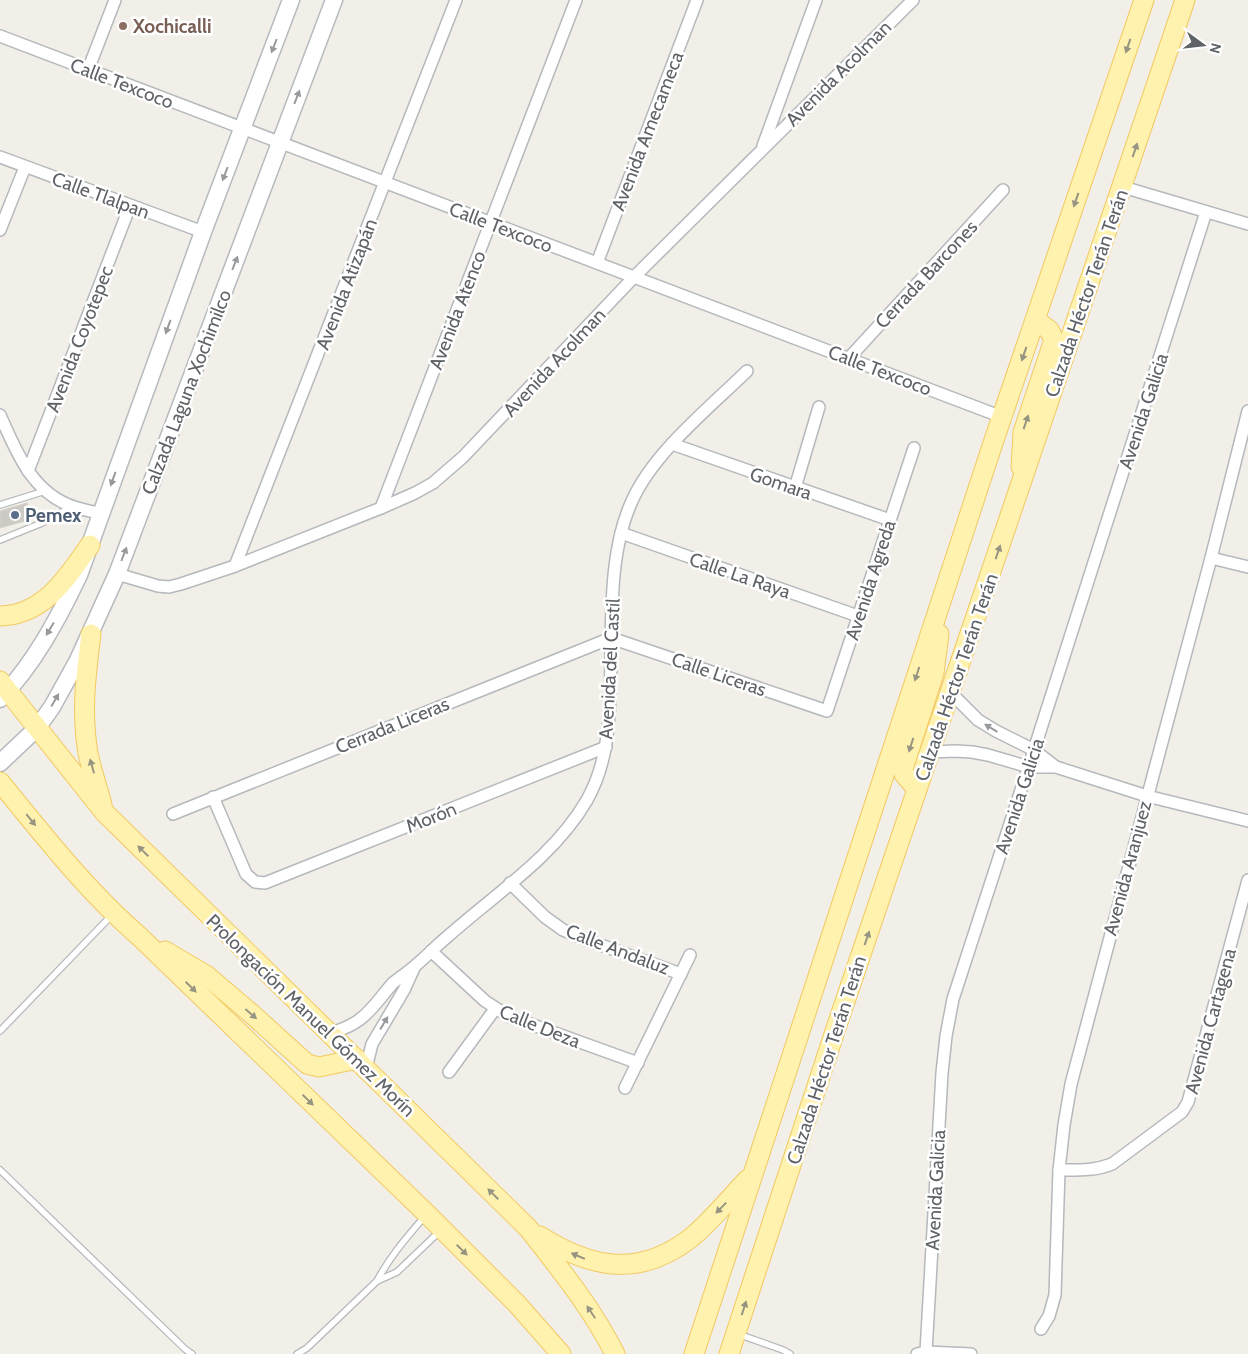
<svg xmlns="http://www.w3.org/2000/svg" width="1248" height="1354" viewBox="0 0 1248 1354" font-family="Cabin,sans-serif">
	<style>
		.building { fill: #cccac5; stroke: #d6d1c6 }
		.lines { fill: none; stroke-linecap: round; stroke-linejoin: round }
		.lane-casing { stroke: #b5b8bc; stroke-width: 8 }
		.street-casing { stroke: #b5b8bc; stroke-width: 14 }
		.secondary-casing { stroke: #b6babf; stroke-width: 19 }
		.primary-casing { stroke: #f2c960; stroke-width: 21 }
		.lane { stroke: #fff; stroke-width: 5.5 }
		.street { stroke: #fff; stroke-width: 11 }
		.secondary { stroke: #fff; stroke-width: 16 }
		.primary { stroke: #fff2af; stroke-width: 19 }
		.oneway { fill: #979a9d }
		.oneway2 { fill: #979581 }
		.education-dot { fill: #8d6e63; stroke: #fff; stroke-width: 2 }
		.service-dot { fill: #5c6f8a; stroke: #fff; stroke-width: 2 }
		.labels { text-anchor: middle; stroke-width: 5; stroke-linejoin: round; paint-order: stroke }
		.education-label { font-size: 19px; font-weight: bold; fill: #785e54; stroke: #fff; text-anchor: start }
		.street-label { font-size: 19px; fill: #5f6368; stroke: #fff }
		.service-label { font-size: 19px; font-weight: bold; fill: #4e5e75; stroke: #fff; text-anchor: start }
	</style>
	<rect width="100%" height="100%" fill="#f1efe8"/>
	<polygon class="building" points="27,503 32,519 0,528 0,511"/>
	<g class="lines">
		<g class="lane-casing">
			<g id="lane">
				<polyline points="0,505 45,491"/>
				<polyline points="0,540 42,523 73,506"/>
				<polyline points="0,1031 112,915"/>
				<polyline points="0,1170 185,1349 192,1354"/>
				<path d="M 377,1281 C 390,1256 407,1237 426,1215"/>
				<polyline points="738,1334 783,1350 790,1354"/>
				<polyline points="297,1354 307,1348 377,1281 397,1272 440,1231"/>
			</g>
		</g>
		<g class="street-casing">
			<g id="street">
				<polyline points="0,36 1002,417"/>
				<polyline points="88,70 115,0"/>
				<polyline points="763,146 816,0"/>
				<polyline points="0,157 203,232"/>
				<polyline points="1123,187 1248,224"/>
				<polyline points="0,230 25,167"/>
				<polyline points="597,263 697,0"/>
				<polyline points="849,358 1003,190"/>
				<path d="M 0,415 C 17,453 32,493 74,507 C 83,510 92,511 101,514"/>
				<polyline points="672,444 890,520"/>
				<polyline points="28,471 130,206"/>
				<polyline points="795,488 819,407"/>
				<polyline points="381,508 576,0"/>
				<polyline points="621,533 858,616"/>
				<polyline points="1211,558 1248,567"/>
				<polyline points="235,566 456,0"/>
				<polyline points="117,574 158,586 169,587 181,584 235,566 381,508 415,493 433,483 463,457 634,277 913,0"/>
				<polyline points="950,692 978,720 996,731 1034,750 1056,767"/>
				<polyline points="930,752 956,751 972,752 988,755 1029,767 1056,767 1147,796 1248,821"/>
				<polyline points="213,797 246,874 255,882 265,883 606,747"/>
				<polyline points="173,814 611,638 827,711 914,448"/>
				<polyline points="510,883 545,917 563,930 587,940 681,974"/>
				<polyline points="431,951 485,1001 508,1016 638,1063"/>
				<path d="M 329,1034 C 340,1030 350,1027 359,1020 C 373,1010 382,995 393,983 C 401,976 409,972 416,965 C 427,956 436,946 447,937 C 495,894 554,857 587,800 C 605,768 609,732 610,695 C 613,635 606,557 632,501 C 653,453 709,408 747,371"/>
				<polyline points="366,1068 372,1044 404,990 414,968"/>
				<polyline points="449,1072 495,1009"/>
				<polyline points="625,1088 690,955"/>
				<path d="M 1059,1170 C 1078,1170 1094,1171 1112,1164 L 1182,1112 L 1188,1102 L 1248,880"/>
				<polyline points="1041,1329 1049,1316 1055,1295 1059,1170 1064,1125 1071,1084 1211,558 1248,411"/>
				<polyline points="926,1352 942,1073 946,1036 953,999 1034,750 1206,212"/>
				<polyline points="917,1354 926,1352 971,1354"/>
			</g>
		</g>
		<g class="secondary-casing">
			<g id="secondary">
				<path d="M 0,699 C 34,664 58,619 79,575 L 203,232 L 291,0"/>
				<polyline points="0,763 37,728 52,707 78,660 117,574 334,0"/>
			</g>
		</g>
		<g class="primary-casing">
			<g id="primary">
				<polyline points="1021,467 1023,432 1054,340 1049,330 1036,320"/>
				<path d="M 0,616 C 44,615 67,578 90,545"/>
				<path d="M 91,634 C 86,674 81,713 88,753 C 91,770 98,788 102,805"/>
				<path d="M 0,681 L 105,813 L 528,1228 C 560,1269 592,1308 615,1354"/>
				<path d="M 0,782 C 44,836 87,891 140,937 L 427,1214 L 517,1304 L 561,1354"/>
				<polyline points="917,789 904,774 903,769 934,673 939,634"/>
				<polyline points="165,951 206,975 253,1015 307,1064 319,1067 357,1059"/>
				<path d="M 540,1236 C 592,1269 640,1278 692,1237 C 712,1220 730,1198 748,1179"/>
				<polyline points="694,1354 993,443 1144,0"/>
				<polyline points="729,1354 835,1031 1185,0"/>
			</g>
		</g>
		<use href="#lane" class="lane"/>
		<use href="#street" class="street"/>
		<use href="#secondary" class="secondary"/>
		<use href="#primary" class="primary"/>
	</g>
	<defs><path id="oneway-solid" d="M-6-.8H1V-3.2L6.5 0L1 3.2V.8H-6Z" transform="scale(1.25)"/></defs>
	<g class="oneway">
		<use href="#oneway-solid" transform="translate(274 46) rotate(111)"/>
		<use href="#oneway-solid" transform="translate(297 97) rotate(-69)"/>
		<use href="#oneway-solid" transform="translate(225 174) rotate(111)"/>
		<use href="#oneway-solid" transform="translate(235 263) rotate(-69)"/>
		<use href="#oneway-solid" transform="translate(168 327) rotate(110)"/>
		<use href="#oneway-solid" transform="translate(113 479) rotate(110)"/>
		<use href="#oneway-solid" transform="translate(124 554) rotate(-69)"/>
		<use href="#oneway-solid" transform="translate(50 629) rotate(121)"/>
		<use href="#oneway-solid" transform="translate(55 700) rotate(-60)"/>
		<use href="#oneway-solid" transform="translate(991 728) rotate(-149)"/>
		<use href="#oneway-solid" transform="translate(384 1023) rotate(-59)"/>
	</g>
	<g class="oneway2">
		<use href="#oneway-solid" transform="translate(1128 46) rotate(109)"/>
		<use href="#oneway-solid" transform="translate(1135 150) rotate(-71)"/>
		<use href="#oneway-solid" transform="translate(1076 200) rotate(109)"/>
		<use href="#oneway-solid" transform="translate(1024 354) rotate(109)"/>
		<use href="#oneway-solid" transform="translate(1026 422) rotate(-71)"/>
		<use href="#oneway-solid" transform="translate(998 552) rotate(-71)"/>
		<use href="#oneway-solid" transform="translate(917 674) rotate(108)"/>
		<use href="#oneway-solid" transform="translate(911 745) rotate(108)"/>
		<use href="#oneway-solid" transform="translate(92 766) rotate(-106)"/>
		<use href="#oneway-solid" transform="translate(31 820) rotate(51)"/>
		<use href="#oneway-solid" transform="translate(143 851) rotate(-135)"/>
		<use href="#oneway-solid" transform="translate(867 938) rotate(-71)"/>
		<use href="#oneway-solid" transform="translate(191 987) rotate(44)"/>
		<use href="#oneway-solid" transform="translate(251 1014) rotate(41)"/>
		<use href="#oneway-solid" transform="translate(308 1100) rotate(44)"/>
		<use href="#oneway-solid" transform="translate(493 1194) rotate(-135)"/>
		<use href="#oneway-solid" transform="translate(721 1208) rotate(134)"/>
		<use href="#oneway-solid" transform="translate(462 1250) rotate(45)"/>
		<use href="#oneway-solid" transform="translate(578 1256) rotate(-157)"/>
		<use href="#oneway-solid" transform="translate(744 1308) rotate(-72)"/>
		<use href="#oneway-solid" transform="translate(591 1312) rotate(-124)"/>
	</g>
	<circle class="education-dot" cx="123" cy="26" r="5"/>
	<circle class="service-dot" cx="15" cy="515" r="5"/>
	<g class="labels">
		<g class="education-label">
			<text x="133" y="33">Xochicalli</text>
		</g>
		<g class="street-label">
			<text transform="translate(838 73) rotate(-45)" y="7">Avenida Acolman</text>
			<text transform="translate(122 83) rotate(21)" y="7">Calle Texcoco</text>
			<text transform="translate(647 131) rotate(-69)" y="7">Avenida Amecameca</text>
			<text transform="translate(101 195) rotate(20)" y="7">Calle Tlalpan</text>
			<text transform="translate(501 227) rotate(21)" y="7">Calle Texcoco</text>
			<text transform="translate(926 274) rotate(-47)" y="7">Cerrada Barcones</text>
			<text transform="translate(346 284) rotate(-69)" y="7">Avenida Atizapán</text>
			<text transform="translate(1086 293) rotate(-71)" y="7">Calzada Héctor Terán Terán</text>
			<text transform="translate(457 310) rotate(-69)" y="7">Avenida Atenco</text>
			<text transform="translate(79 339) rotate(-69)" y="7">Avenida Coyotepec</text>
			<text transform="translate(554 362) rotate(-47)" y="7">Avenida Acolman</text>
			<text transform="translate(880 370) rotate(21)" y="7">Calle Texcoco</text>
			<text transform="translate(186 392) rotate(-69)" y="7">Calzada Laguna Xochimilco</text>
			<text transform="translate(1143 411) rotate(-72)" y="7">Avenida Galicia</text>
			<text transform="translate(781 483) rotate(19)" y="7">Gomara</text>
			<text transform="translate(740 575) rotate(19)" y="7">Calle La Raya</text>
			<text transform="translate(870 580) rotate(-72)" y="7">Avenida Agreda</text>
			<text transform="translate(609 669) rotate(-87)" y="7">Avenida del Castil</text>
			<text transform="translate(719 674) rotate(19)" y="7">Calle Liceras</text>
			<text transform="translate(956 677) rotate(-71)" y="7">Calzada Héctor Terán Terán</text>
			<text transform="translate(392 725) rotate(-22)" y="7">Cerrada Liceras</text>
			<text transform="translate(1019 796) rotate(-72)" y="7">Avenida Galicia</text>
			<text transform="translate(431 817) rotate(-22)" y="7">Morón</text>
			<text transform="translate(1127 868) rotate(-75)" y="7">Avenida Aranjuez</text>
			<text transform="translate(618 949) rotate(21)" y="7">Calle Andaluz</text>
			<text transform="translate(311 1015) rotate(44)" y="7">Prolongación Manuel Gómez Morín</text>
			<text transform="translate(1210 1021) rotate(-75)" y="7">Avenida Cartagena</text>
			<text transform="translate(540 1026) rotate(22)" y="7">Calle Deza</text>
			<text transform="translate(826 1060) rotate(-72)" y="7">Calzada Héctor Terán Terán</text>
			<text transform="translate(935 1190) rotate(-87)" y="7">Avenida Galicia</text>
		</g>
		<g class="service-label">
			<text x="25" y="522">Pemex</text>
		</g>
	</g>
	<g transform="translate(1203 45) rotate(105)" stroke="#ffffff" stroke-width="4" paint-order="stroke">
	<path d="M0-4L9 19L0 12L-9 19Z" fill="#5f6368"/>
	<text y="-8" font-size="14" font-weight="bold" text-anchor="middle" fill="#5f6368">N</text>
	</g>
</svg>
